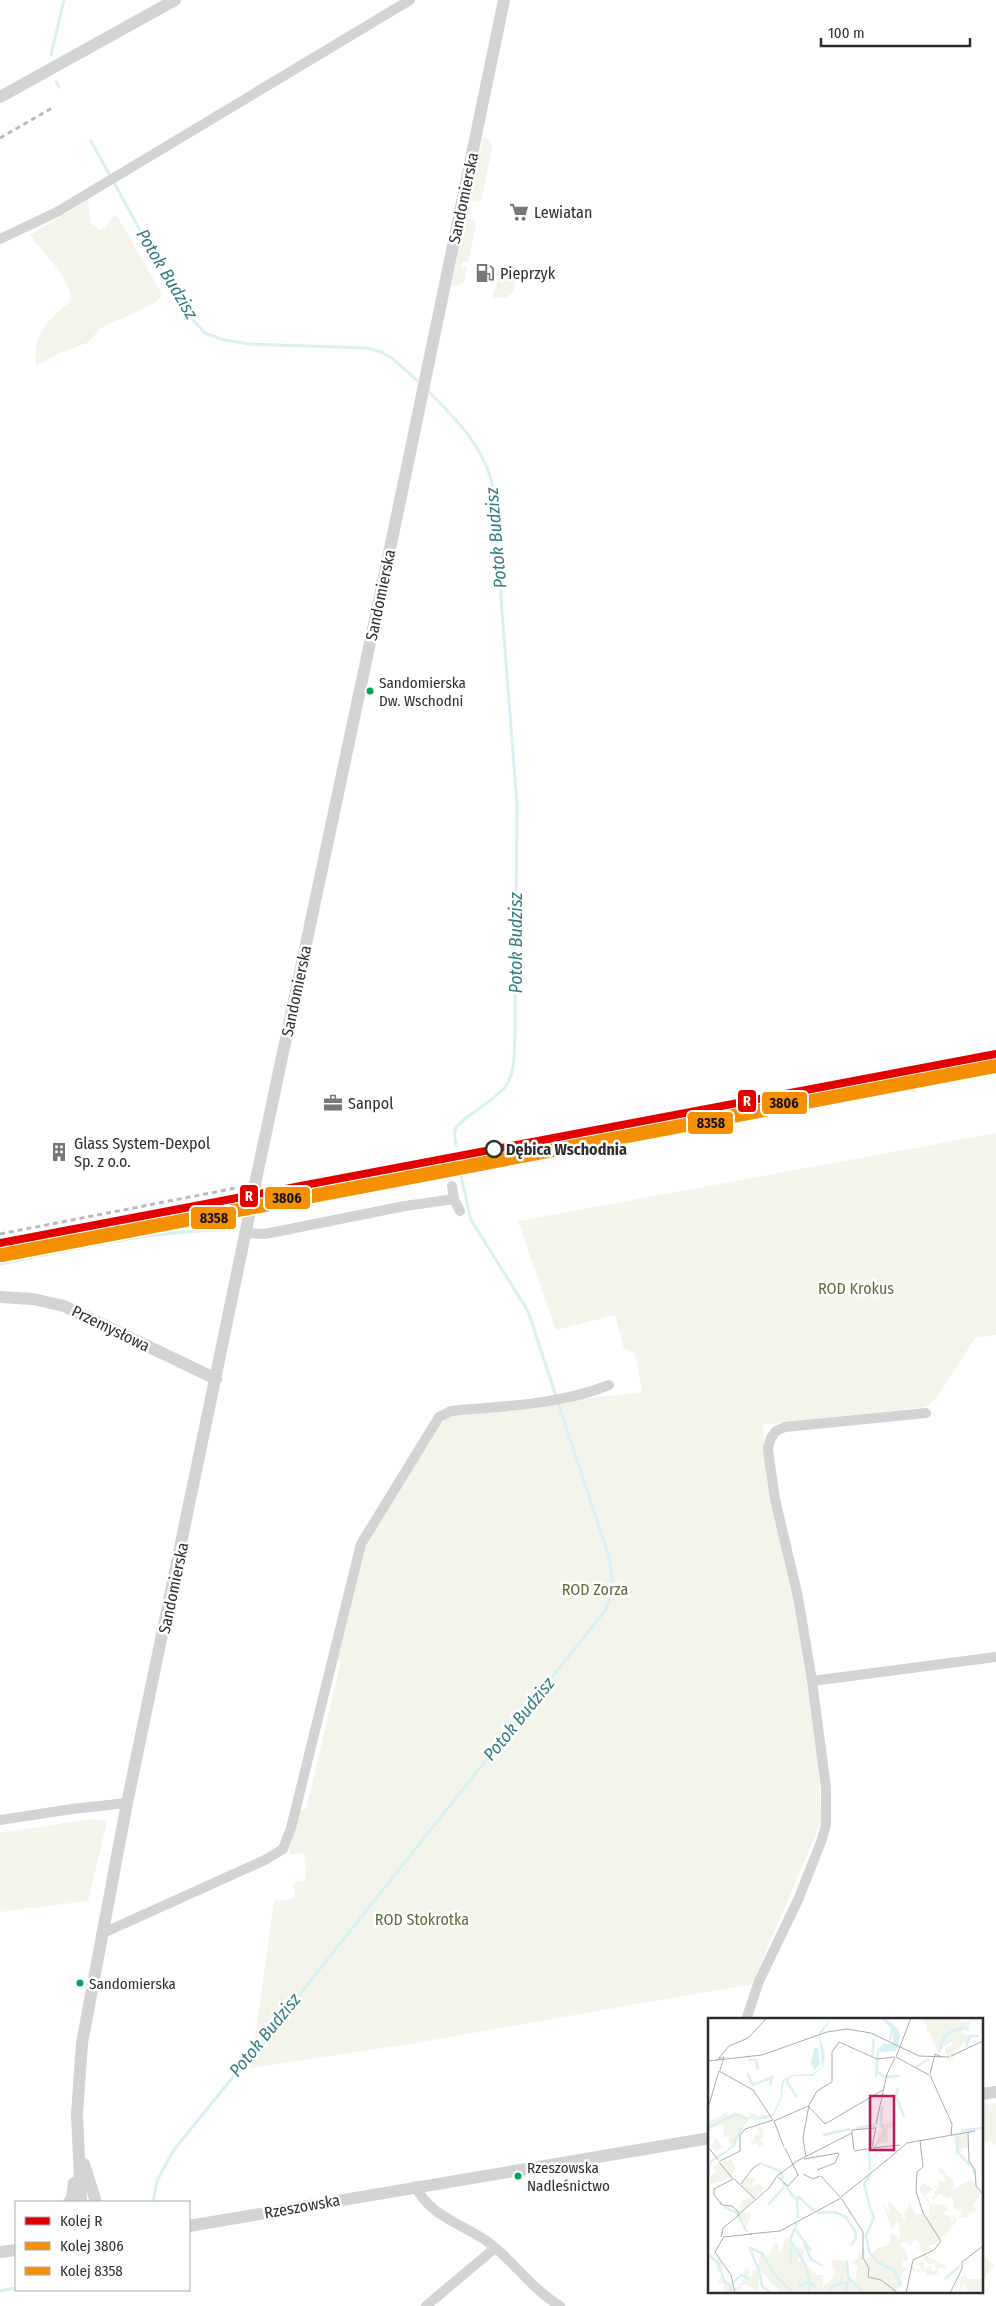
<svg xmlns="http://www.w3.org/2000/svg" width="996" height="2306" viewBox="0 0 996 2306" font-family="'Fira Sans Condensed',sans-serif">
	<style>
		.green { fill: #f3f5eb }
		.lines { fill: none; stroke-linecap: round; stroke-linejoin: round }
		.stream { stroke: #d8f1f2; stroke-width: 3 }
		.minor { stroke: #d3d3d3; stroke-width: 10 }
		.tertiary { stroke: #d3d3d3; stroke-width: 12 }
		.rail { stroke: #bababa; stroke-width: 3; stroke-dasharray: 5 4; stroke-linecap: butt }
		.rail-1-casing { stroke: #fff; stroke-width: 11 }
		.rail-2-casing { stroke: #fff; stroke-width: 11 }
		.rail-3-casing { stroke: #fff; stroke-width: 11 }
		.rail-1 { stroke: #e50000; stroke-width: 8 }
		.rail-2 { stroke: #f59002; stroke-width: 8 }
		.rail-3 { stroke: #f59002; stroke-width: 8 }
		.bus-dot { fill: #00a651; stroke: #fff; stroke-width: 2 }
		.stop-dot { fill: #fff; stroke: #2e2e2e; stroke-width: 2.5 }
		.labels { text-anchor: middle; stroke-width: 5; stroke-linejoin: round; paint-order: stroke }
		.bus-label { font-size: 15px; fill: #2e2e2e; stroke: #fff; text-anchor: start }
		.street-label { font-size: 16px; fill: #2e2e2e; stroke: #fff }
		.poi-label { font-size: 16px; fill: #2e2e2e; stroke: #fff; text-anchor: start }
		.stop-label { font-size: 16px; font-weight: bold; fill: #2e2e2e; stroke: #fff; text-anchor: start }
		.park-label { font-size: 16px; fill: #626c3a; stroke: #fff }
		.water-label { font-size: 18px; font-style: italic; fill: #337c80; stroke: #fff }
		.inset-river { fill: none; stroke: #d8f1f2; stroke-width: 2.5 }
		.inset-road { fill: none; stroke: #ababab; stroke-width: 1 }
		.view { fill: #c2185b; fill-opacity: 0.15; stroke: #c2185b; stroke-width: 2.5 }
		.inset-edge { fill: none; stroke: #2e2e2e; stroke-width: 2.5 }
		.line-badge { stroke: #fff; stroke-width: 2 }
		.badge-label { font-size: 14px; text-anchor: middle; font-weight: bold; fill: #fff }
		.pale-badge-label { font-size: 14px; text-anchor: middle; font-weight: bold; fill: #111 }
	</style>
	<rect width="100%" height="100%" fill="#fff"/>
	<g class="green">
		<polygon points="483,137 491,142 492,150 481,200 476,202 472,200 471,190"/>
		<path d="M 88,200 L 91,223 L 101,231 L 115,215 L 120,221 L 162,294 L 155,303 L 101,328 L 87,343 L 59,353 L 36,366 C 32,334 48,320 71,301 C 70,276 44,255 30,235 Z"/>
		<polygon points="470,219 473,219 476,226 468,263 463,262 461,266 467,267 464,282 456,287 453,287 452,283 465,220"/>
		<polygon points="506,276 516,279 513,293 505,298 492,297 498,280"/>
		<polygon points="996,1133 996,1335 975,1338 937,1397 926,1407 763,1425 767,1482 793,1597 818,1757 821,1822 752,1984 410,2044 251,2068 274,1901 295,1898 294,1882 306,1880 304,1853 289,1854 299,1811 306,1809 341,1661 334,1659 364,1546 438,1425 453,1414 642,1392 635,1353 624,1349 615,1315 556,1330 518,1221"/>
		<polygon points="91,1819 107,1821 88,1901 0,1912 0,1833"/>
		<polygon points="996,2103 996,2145 989,2141 982,2142 982,2105"/>
		<polygon points="984,2257 995,2266 982,2280 982,2269 985,2264"/>
	</g>
	<g class="lines">
		<g class="stream">
			<polyline points="51,55 64,0"/>
			<polyline points="56,82 59,87"/>
			<polyline points="91,141 184,310 205,333 224,340 250,344 367,348 381,352 392,358 421,384"/>
			<path d="M 427,390 C 455,418 482,444 492,483 L 517,804 L 515,1038 C 514,1054 515,1074 505,1087 C 495,1101 457,1120 455,1130 C 454,1134 455,1140 456,1145"/>
			<path d="M 0,1264 C 74,1250 148,1231 224,1230"/>
			<path d="M 153,2202 L 157,2181 L 173,2151 L 276,2024 L 604,1612 C 616,1592 612,1575 608,1554 L 528,1311 L 471,1220 L 460,1172"/>
			<polyline points="0,2291 16,2288"/>
		</g>
		<g class="minor">
			<polyline points="0,239 57,212 410,0"/>
			<polyline points="454,1199 460,1211"/>
			<polyline points="245,1233 265,1234 405,1206 454,1199 452,1186"/>
			<polyline points="812,1681 996,1657"/>
			<polyline points="0,1820 72,1809 127,1803"/>
			<path d="M 101,1934 L 265,1860 L 283,1849 L 291,1828 L 361,1544 L 439,1417 L 451,1411 C 504,1406 559,1405 609,1385"/>
			<polyline points="746,2020 759,1981 798,1900 821,1842 826,1825 826,1788 812,1681 798,1597 775,1499 769,1458 768,1447 771,1438 776,1431 785,1427 926,1413"/>
			<path d="M 416,2186 C 426,2214 466,2226 488,2242 C 515,2262 530,2288 560,2306"/>
			<polyline points="426,2306 495,2248"/>
		</g>
		<g class="tertiary">
			<polyline points="0,97 175,0"/>
			<polyline points="254,1189 395,525 504,0"/>
			<polyline points="0,1297 33,1299 64,1306 216,1379"/>
			<polyline points="982,2094 996,2092"/>
			<polyline points="84,2164 96,2202"/>
			<polyline points="69,2202 72,2198 74,2183"/>
			<polyline points="81,2202 77,2114 82,2043 127,1803 251,1206"/>
			<polyline points="189,2226 710,2138"/>
			<polyline points="0,2252 16,2250"/>
		</g>
		<g class="rail">
			<polyline points="0,138 52,108"/>
			<polyline points="0,1234 236,1188"/>
		</g>
		<g class="rail-1-casing">
			<polyline id="rail-1" points="0,1243 996,1054"/>
		</g>
		<g class="rail-2-casing">
			<polyline id="rail-2" points="2,1252 996,1063"/>
		</g>
		<g class="rail-3-casing">
			<polyline id="rail-3" points="2,1258 996,1069"/>
		</g>
		<use href="#rail-1" class="rail-1"/>
		<use href="#rail-2" class="rail-2"/>
		<use href="#rail-3" class="rail-3"/>
	</g>
	<defs>
		<g id="supermarket-bare" transform="scale(1.5)"><path d="M-6-5.5h2.5l.6 2H6L4.5 2H-2.5L-4.4-4H-6ZM-1.5 3.2a1.3 1.3 0 1 0 .1 0ZM3 3.2a1.3 1.3 0 1 0 .1 0Z" fill="#777" stroke="#fff" stroke-width="2.5" paint-order="stroke"/></g>
		<g id="fuel-bare" transform="scale(1.5)"><path d="M-5.5-6h7V0h2V4h1.3V-2.5L3-4.5l.8-.8L6-3V5H2.5V1h-1V6h-7ZM-4.2-4.7v3.2H.2V-4.7Z" fill="#777" stroke="#fff" stroke-width="2.5" paint-order="stroke"/></g>
		<g id="office-bare" transform="scale(1.5)"><path d="M-6-3h4V-5.5h4V-3h4V5H-6ZM-1-4.5V-3h2v-1.5ZM-6 0V1H6V0Z" fill="#777" stroke="#fff" stroke-width="2.5" paint-order="stroke"/></g>
		<g id="building-bare" transform="scale(1.5)"><path d="M-4-6H4V6H1V3H-1V6H-4ZM-2.5-4.3h1.7v1.8h-1.7ZM.8-4.3h1.7v1.8H.8ZM-2.5-1h1.7V.8h-1.7ZM.8-1h1.7V.8H.8Z" fill="#777" stroke="#fff" stroke-width="2.5" paint-order="stroke"/></g>
	</defs>
	<g fill-rule="evenodd">
		<use href="#supermarket-bare" x="519" y="212"/>
		<use href="#fuel-bare" x="485" y="273"/>
		<use href="#office-bare" x="333" y="1103"/>
		<use href="#building-bare" x="59" y="1152"/>
	</g>
	<g class="bus-dot">
		<circle cx="370" cy="691" r="4.5"/>
		<circle cx="80" cy="1983" r="4.5"/>
		<circle cx="518" cy="2176" r="4.5"/>
	</g>
	<circle class="stop-dot" cx="494" cy="1149" r="8"/>
	<g class="labels">
		<g class="bus-label">
			<text x="379" y="688">Sandomierska<tspan x="379" dy="18">Dw. Wschodni</tspan></text>
			<text x="89" y="1989">Sandomierska</text>
			<text x="527" y="2173">Rzeszowska<tspan x="527" dy="18">Nadleśnictwo</tspan></text>
		</g>
		<g class="street-label">
			<text transform="translate(463 198) rotate(-78)" y="6">Sandomierska</text>
			<text transform="translate(380 595) rotate(-78)" y="6">Sandomierska</text>
			<text transform="translate(296 991) rotate(-78)" y="6">Sandomierska</text>
			<text transform="translate(111 1328) rotate(26)" y="6">Przemysłowa</text>
			<text transform="translate(173 1588) rotate(-78)" y="6">Sandomierska</text>
			<text transform="translate(302 2206) rotate(-10)" y="6">Rzeszowska</text>
		</g>
		<g class="poi-label">
			<text x="534" y="218">Lewiatan</text>
			<text x="500" y="279">Pieprzyk</text>
			<text x="348" y="1109">Sanpol</text>
			<text x="74" y="1149">Glass System-Dexpol<tspan x="74" dy="18">Sp. z o.o.</tspan></text>
		</g>
		<g class="stop-label">
			<text x="506" y="1155">Dębica Wschodnia</text>
		</g>
		<g class="park-label">
			<text x="856" y="1294">ROD Krokus</text>
			<text x="595" y="1595">ROD Zorza</text>
			<text x="422" y="1925">ROD Stokrotka</text>
		</g>
		<g class="water-label">
			<text transform="translate(167 274) rotate(59)" y="6">Potok Budzisz</text>
			<text transform="translate(496 538) rotate(-95)" y="6">Potok Budzisz</text>
			<text transform="translate(516 943) rotate(-90)" y="6">Potok Budzisz</text>
			<text transform="translate(519 1719) rotate(-51)" y="6">Potok Budzisz</text>
			<text transform="translate(265 2035) rotate(-51)" y="6">Potok Budzisz</text>
		</g>
	</g>
	<g transform="translate(708 2018)">
		<rect width="275" height="275" fill="#fff"/>
		<path d="M 212,0 L 252,0 L 253,5 L 263,2 L 253,0 L 271,0 L 269,4 L 263,3 L 261,11 L 255,11 L 255,16 L 262,17 L 263,20 L 246,33 L 245,42 L 241,43 L 237,31 L 244,27 L 244,23 L 235,29 L 234,35 L 232,31 L 230,35 L 222,15 L 218,13 L 219,8 ZM 19,94 L 20,98 L 32,95 L 40,100 L 43,94 L 51,99 L 54,96 L 61,99 L 40,101 L 31,111 L 24,128 L 7,138 L 23,128 L 20,120 L 26,118 L 15,119 L 16,106 L 2,110 L 4,113 L 1,113 L 1,119 L 8,120 L 15,129 L 8,134 L 4,129 L 6,121 L 2,121 L 0,118 L 0,104 ZM 186,104 L 187,109 L 180,111 L 180,124 L 168,126 L 171,114 L 177,110 L 174,106 ZM 50,106 L 55,111 L 56,119 L 52,120 L 57,127 L 52,130 L 47,124 L 45,128 L 42,122 L 47,123 L 45,118 L 52,115 L 48,110 L 33,116 ZM 260,115 L 260,130 L 250,130 L 255,132 L 251,135 L 258,139 L 255,140 L 249,135 L 245,117 ZM 23,141 L 28,151 L 22,160 L 2,166 L 3,157 L 9,153 L 5,151 L 7,147 ZM 232,149 L 240,159 L 245,160 L 246,171 L 264,161 L 273,175 L 265,187 L 268,192 L 261,194 L 259,200 L 250,200 L 254,196 L 246,190 L 244,178 L 241,180 L 232,176 L 225,182 L 224,180 L 227,177 L 226,173 L 230,173 L 225,166 L 231,172 L 230,161 L 236,165 L 238,162 L 235,158 L 237,156 L 231,155 ZM 39,159 L 47,160 L 44,169 L 51,166 L 56,170 L 34,195 L 43,196 L 39,208 L 27,193 L 33,191 L 29,188 L 33,188 L 33,184 L 43,178 L 34,167 ZM 215,165 L 225,171 L 217,177 L 223,186 L 240,187 L 240,192 L 235,195 L 244,200 L 243,206 L 246,197 L 249,203 L 228,226 L 220,227 L 223,233 L 213,233 L 210,231 L 213,227 L 207,221 L 201,230 L 201,225 L 193,224 L 192,228 L 197,231 L 200,243 L 196,242 L 193,248 L 200,251 L 194,255 L 193,269 L 184,275 L 73,275 L 52,252 L 50,275 L 39,266 L 32,267 L 35,271 L 27,273 L 27,269 L 30,269 L 38,258 L 35,256 L 37,249 L 43,253 L 39,257 L 43,260 L 45,252 L 49,253 L 53,233 L 59,240 L 66,226 L 70,226 L 73,234 L 77,221 L 81,220 L 90,232 L 89,228 L 96,232 L 95,241 L 91,239 L 90,243 L 95,243 L 108,257 L 115,257 L 115,267 L 122,264 L 127,254 L 126,248 L 123,248 L 125,242 L 138,243 L 138,263 L 141,260 L 147,264 L 150,249 L 143,244 L 149,241 L 156,227 L 157,240 L 160,241 L 169,230 L 181,227 L 183,214 L 192,221 L 190,202 L 184,212 L 174,183 L 182,195 L 180,184 L 182,183 L 198,203 L 196,196 L 201,189 L 200,182 L 207,195 L 221,198 L 221,186 L 211,171 ZM 3,234 L 5,241 L 10,242 L 9,237 L 14,245 L 17,254 L 13,249 L 12,252 L 17,262 L 23,264 L 26,272 L 23,275 L 17,275 L 15,265 L 8,266 L 14,257 L 9,253 L 8,244 L 0,239 ZM 217,237 L 238,248 L 239,251 L 231,249 L 229,254 L 232,256 L 218,258 L 218,254 L 204,253 L 204,248 L 208,252 L 214,251 L 209,246 L 215,244 L 216,250 L 224,248 L 223,253 L 228,252 L 226,248 L 229,245 L 221,246 L 214,239 ZM 256,251 L 259,261 L 275,261 L 275,272 L 269,272 L 275,275 L 264,275 L 255,268 L 251,273 L 252,260 L 257,258 Z" fill="#f3f5eb"/>
		<path d="M 124,0 L 112,18 L 117,37 L 115,49 L 105,58 L 85,58 L 76,63 L 73,82 L 66,97 L 58,101 L 41,102 L 36,107 L 27,128 L 3,145 L 0,167 L 2,143 L 24,128 L 31,111 L 38,103 L 65,96 L 72,80 L 74,63 L 83,57 L 105,56 L 114,49 L 111,14 ZM 178,0 L 191,12 L 192,21 L 188,33 L 172,34 L 171,37 L 174,27 L 185,25 L 185,11 ZM 110,30 L 112,46 L 106,52 L 103,45 L 106,30 Z" fill="#d8f1f2"/>
		<path class="inset-river" d="M 175,0 L 184,10 L 182,22M 258,29 L 262,18 L 271,18M 231,34 L 236,20 L 244,13 L 255,10 L 261,12M 164,38 L 166,21M 40,42 L 48,42 L 50,52M 208,49 L 221,41M 170,54 L 176,59 L 192,58M 39,55 L 45,67 L 64,59 L 62,67M 80,59 L 79,64 L 89,79M 168,59 L 170,33 L 177,25M 190,70 L 188,78 L 196,99M 173,104 L 174,89M 0,110 L 27,96 L 40,101M 148,110 L 167,107M 253,113 L 274,110M 115,117 L 142,111M 250,118 L 249,134 L 265,150 L 266,156M 166,129 L 177,115 L 173,105M 161,132 L 162,152M 54,146 L 72,153 L 75,161M 75,164 L 85,178 L 89,181 L 91,179 L 106,193M 89,181 L 90,200M 60,187 L 76,169M 16,189 L 29,195 L 39,214M 162,190 L 166,199 L 158,218 L 161,234 L 170,244 L 187,253 L 193,268M 162,190 L 156,165 L 163,156M 109,195 L 127,194 L 138,199 L 147,213 L 148,220 L 143,227M 89,205 L 82,222 L 97,246 L 102,263 L 101,275M 87,211 L 103,233M 96,226 L 103,241 L 115,248M 41,229 L 52,255 L 54,268 L 63,275M 42,230 L 54,235 L 68,258 L 84,274M 0,236 L 11,246 L 16,263 L 23,269 L 22,275M 139,242 L 140,259 L 156,275M 82,247 L 84,228M 237,261 L 252,248M 25,265 L 33,257 L 42,261M 90,268 L 101,264 L 108,269M 121,275 L 125,268 L 138,264M 137,275 L 141,260"/>
		<path class="inset-road" d="M 243,38 L 275,23M 188,39 L 203,0M 188,39 L 221,57M 11,40 L 21,28 L 40,20 L 59,0M 8,42 L 16,39 L 12,52M 0,43 L 54,37 L 119,14 L 139,11 L 163,15 L 211,38 L 241,39M 11,53 L 45,72 L 65,102M 222,56 L 227,36 L 234,39M 222,57 L 244,106 L 243,117M 101,89 L 117,106 L 175,72M 0,90 L 11,53M 66,103 L 100,88M 66,103 L 76,129M 168,106 L 179,56 L 187,40M 260,114 L 261,143 L 267,152 L 268,168 L 275,176M 144,115 L 146,132M 0,129 L 11,143M 164,129 L 168,109M 77,130 L 90,157M 165,130 L 192,127M 146,133 L 164,130M 98,139 L 95,120 L 101,87 L 109,73 L 124,64 L 124,34 L 131,24 L 169,41 L 187,39M 96,141 L 131,135M 12,143 L 32,133 L 32,117 L 37,111 L 65,102M 178,143 L 199,125 L 267,113M 11,144 L 25,161M 87,144 L 144,115 L 144,112 L 167,110M 109,152 L 127,145 L 131,136M 95,156 L 105,161 L 112,158M 69,158 L 88,144M 113,158 L 132,179M 70,159 L 80,168 L 90,157M 26,161 L 48,182M 33,166 L 45,150 L 53,145M 133,179 L 179,142M 133,180 L 155,214 L 155,240 L 161,250 L 160,259 L 173,262 L 190,275M 12,184 L 14,187 L 6,177 L 6,171 L 25,161M 14,187 L 24,188 L 31,195M 30,197 L 61,170 L 69,158M 41,216 L 72,213 L 133,180M 13,219 L 15,210 L 31,197M 15,219 L 44,216M 7,234 L 23,257 L 27,275M 7,234 L 15,220M 198,275 L 205,242 L 226,232 L 233,223 L 215,195 L 208,173 L 209,154 L 215,149 L 212,122M 242,275 L 254,251 L 254,244 L 275,228"/>
		<path class="view" d="M 162,78 L 186,78 L 186,132 L 162,132 Z"/>
		<rect width="275" height="275" class="inset-edge"/>
	</g>
	<g class="line-badge">
		<rect x="737" y="1089" width="20" height="24" rx="5" fill="#e50000"/>
		<rect x="761" y="1091" width="47" height="24" rx="5" fill="#f59002"/>
		<rect x="687" y="1111" width="47" height="24" rx="5" fill="#f59002"/>
		<rect x="239" y="1184" width="20" height="24" rx="5" fill="#e50000"/>
		<rect x="264" y="1186" width="47" height="24" rx="5" fill="#f59002"/>
		<rect x="190" y="1206" width="47" height="24" rx="5" fill="#f59002"/>
	</g>
	<g class="badge-label">
		<text x="747" y="1106">R</text>
		<text x="249" y="1201">R</text>
	</g>
	<g class="pale-badge-label">
		<text x="784" y="1108">3806</text>
		<text x="711" y="1128">8358</text>
		<text x="287" y="1203">3806</text>
		<text x="214" y="1223">8358</text>
	</g>
	<rect x="15" y="2201" width="175" height="90" fill="#ffffff" stroke="#ababab"/>
	<rect x="25" y="2217" width="25" height="8" fill="#e50000" stroke="#ababab"/>
	<text x="60" y="2226" font-size="15" fill="#2e2e2e">Kolej R</text>
	<rect x="25" y="2242" width="25" height="8" fill="#f59002" stroke="#ababab"/>
	<text x="60" y="2251" font-size="15" fill="#2e2e2e">Kolej 3806</text>
	<rect x="25" y="2267" width="25" height="8" fill="#f59002" stroke="#ababab"/>
	<text x="60" y="2276" font-size="15" fill="#2e2e2e">Kolej 8358</text>
	<path d="M821 38v8h149v-8" fill="none" stroke="#2e2e2e" stroke-width="2.5"/>
	<text x="828" y="38" font-size="15" fill="#2e2e2e" stroke="#ffffff" stroke-width="4" paint-order="stroke">100 m</text>
</svg>
